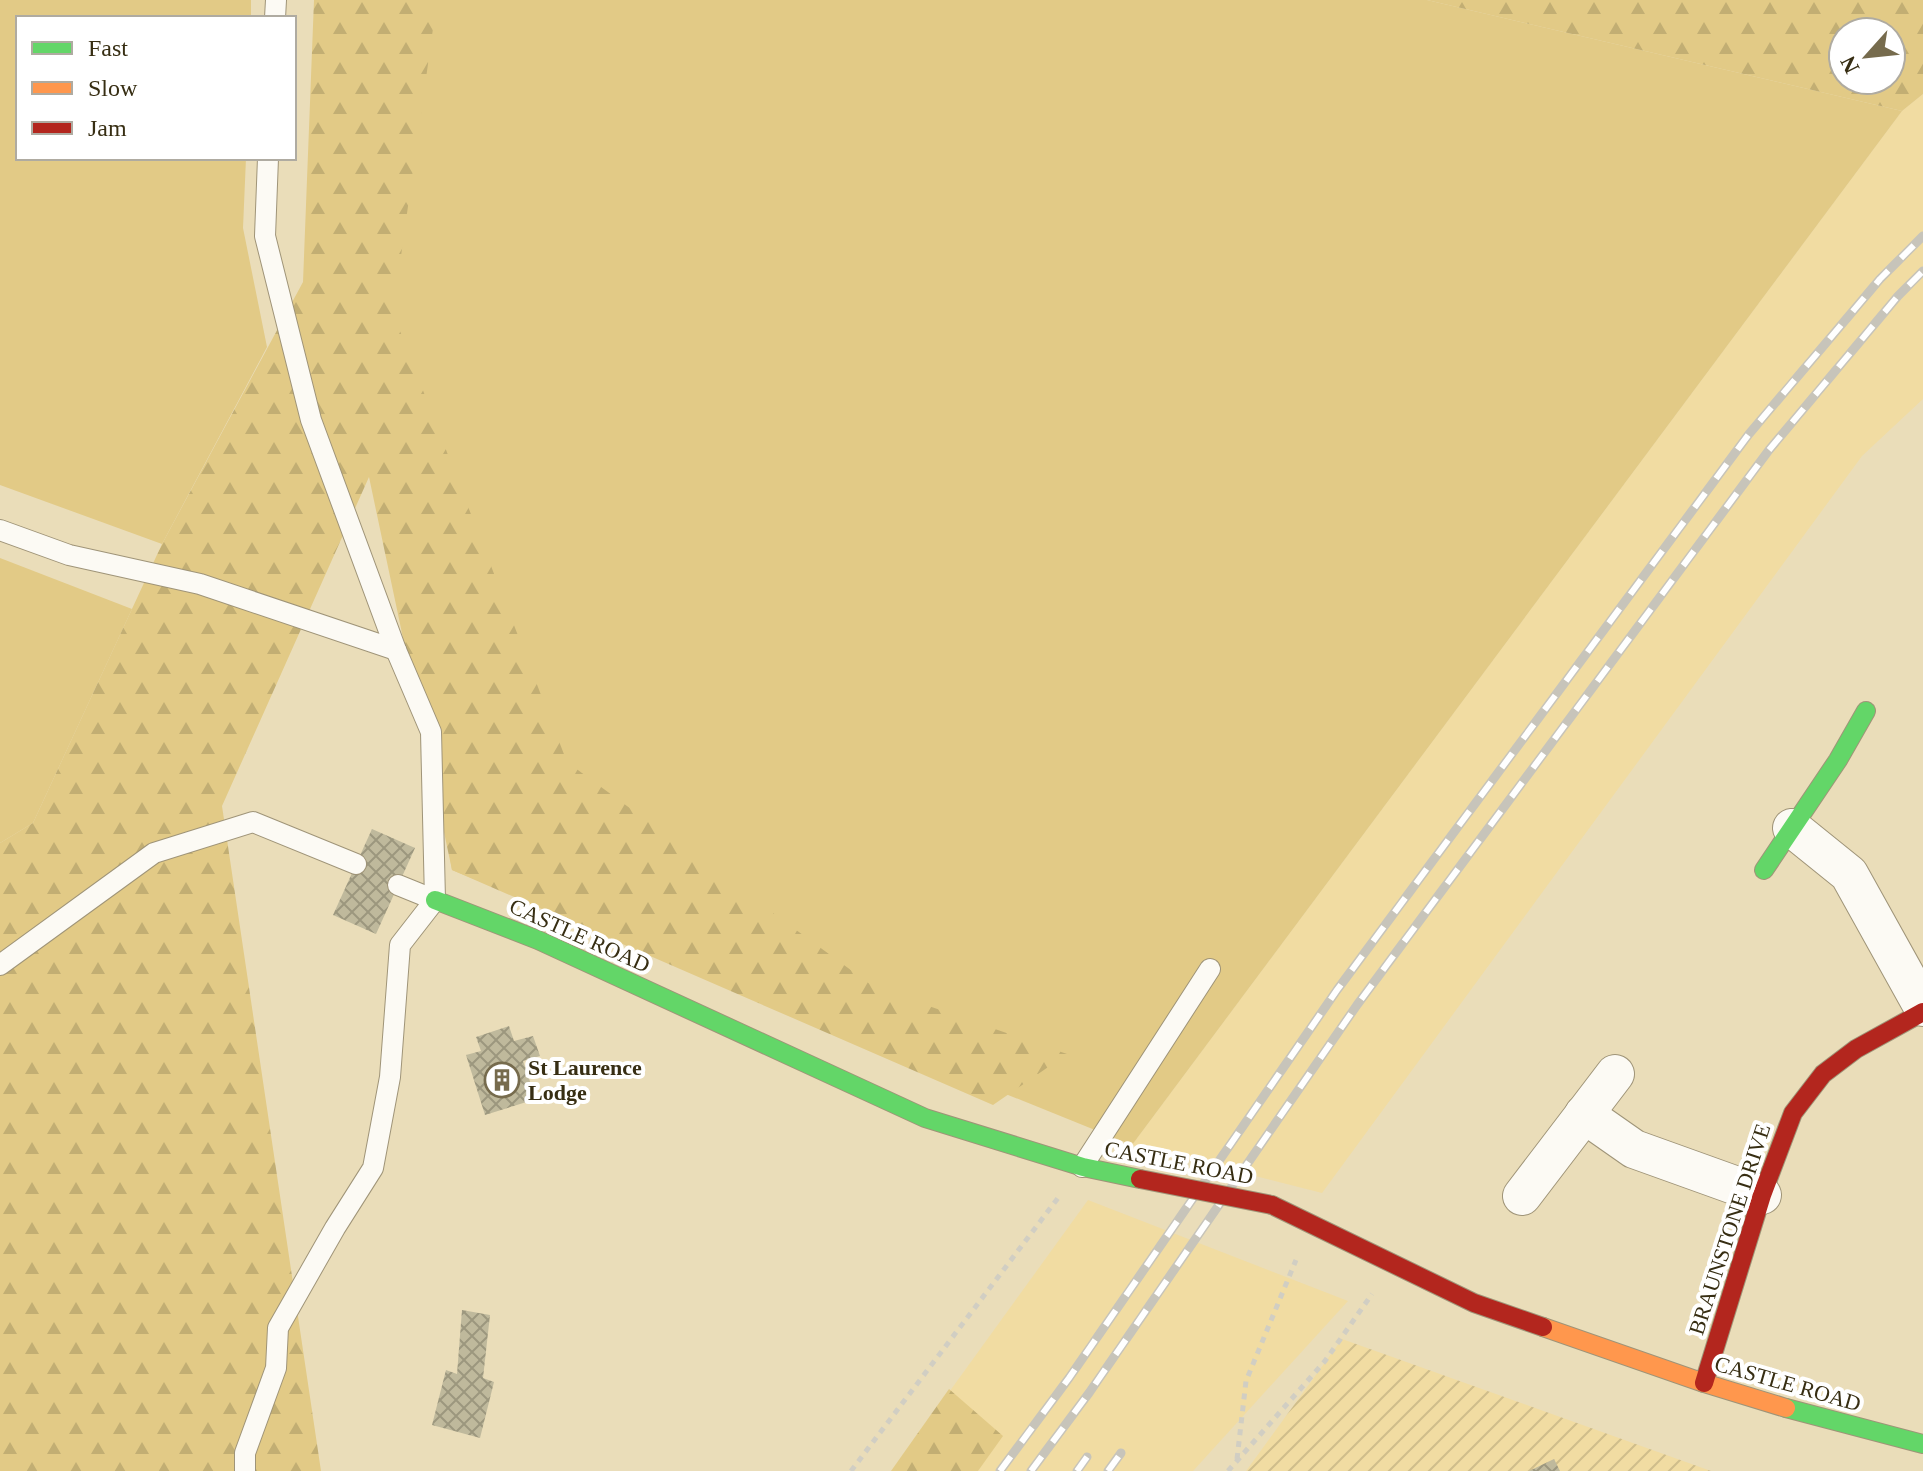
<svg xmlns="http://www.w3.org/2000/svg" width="1923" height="1471" viewBox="0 0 1923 1471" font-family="'Times New Roman',serif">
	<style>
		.built { fill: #f1dca2 }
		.industrial { fill: url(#industrial-furrows) }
		.green { fill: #e2ca86 }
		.forest { fill: url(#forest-firs); fill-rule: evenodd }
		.building { fill: url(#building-cross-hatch) }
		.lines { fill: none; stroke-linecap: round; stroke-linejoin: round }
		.lane-casing { stroke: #9f9478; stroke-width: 22 }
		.street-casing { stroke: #9f9478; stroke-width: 40 }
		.fast-casing { stroke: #9f9478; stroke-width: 20 }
		.slow-casing { stroke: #9f9478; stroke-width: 20 }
		.jam-casing { stroke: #9f9478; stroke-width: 20 }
		.path { stroke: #d1cec3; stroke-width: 5; stroke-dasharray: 6 6; stroke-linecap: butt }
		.lane { stroke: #fcfaf4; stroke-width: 20 }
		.street { stroke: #fcfaf4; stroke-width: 38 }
		.fast { stroke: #63d668; stroke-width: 18 }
		.slow { stroke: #ff974d; stroke-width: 18 }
		.jam { stroke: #b3261e; stroke-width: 18 }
		.rail-casing { stroke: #c7c4ba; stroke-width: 9 }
		.rail { stroke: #fff; stroke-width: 6; stroke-dasharray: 18; stroke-linecap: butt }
		.jam-bridge-casing { stroke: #9f9478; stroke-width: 20; stroke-linecap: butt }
		.jam-bridge { stroke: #b3261e; stroke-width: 18 }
		.labels { text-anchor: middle; stroke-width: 8; stroke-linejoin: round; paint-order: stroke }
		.street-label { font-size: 22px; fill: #372e13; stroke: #fff }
		.poi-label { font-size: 22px; font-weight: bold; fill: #372e13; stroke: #fff; text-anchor: start }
	</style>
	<defs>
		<pattern id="industrial-furrows" width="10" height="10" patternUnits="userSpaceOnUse" patternTransform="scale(2)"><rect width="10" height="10" fill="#f1dca2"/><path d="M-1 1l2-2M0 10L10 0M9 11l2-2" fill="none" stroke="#cfbd8b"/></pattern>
		<pattern id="forest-firs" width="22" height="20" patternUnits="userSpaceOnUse" patternTransform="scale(2)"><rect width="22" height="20" fill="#e2ca86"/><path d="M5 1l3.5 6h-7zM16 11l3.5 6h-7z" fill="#c2ae73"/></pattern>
		<pattern id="building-cross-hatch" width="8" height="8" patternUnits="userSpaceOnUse" patternTransform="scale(2)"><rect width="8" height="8" fill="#bfb99c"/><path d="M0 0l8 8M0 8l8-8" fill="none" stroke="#9c977e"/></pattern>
	</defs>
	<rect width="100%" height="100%" fill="#eaddb9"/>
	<g class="built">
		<polygon points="1923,94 1923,399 1862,456 1322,1193 1132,1145 1902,111"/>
		<polygon points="1088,1200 1348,1301 1193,1471 892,1471"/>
	</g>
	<polygon class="industrial" points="1342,1339 1711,1471 1246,1471"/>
	<g class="green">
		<polygon points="0,0 251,0 251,18 18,18 18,158 246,158 243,228 267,347 162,544 0,485"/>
		<polygon points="314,0 1427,0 1902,111 1132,1145 452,870"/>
		<polygon points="0,558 132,609 33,823 0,843"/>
	</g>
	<g class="forest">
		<polygon points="314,0 437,0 393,313 567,762 874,987 1067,1054 993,1105 452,870 369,477 222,806 321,1471 0,1471 0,843 33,823 162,544 303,282"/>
		<path d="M 1427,0 L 1923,0 L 1923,94 L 1902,111 ZM 1843,32 L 1891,32 L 1891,80 L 1843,80 Z"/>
		<polygon points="949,1389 1003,1436 978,1471 891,1471"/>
	</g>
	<g class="building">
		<polygon points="372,829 415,848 376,934 333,915"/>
		<polygon points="509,1026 514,1041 533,1036 540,1056 523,1061 536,1099 485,1115 466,1055 481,1051 476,1037"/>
		<polygon points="462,1310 490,1315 483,1378 494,1382 480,1438 432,1425 446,1370 457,1374"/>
		<polygon points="1554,1459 1560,1471 1529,1471"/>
	</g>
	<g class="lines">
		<g class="lane-casing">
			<g id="lane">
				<polyline points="275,18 276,0"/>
				<polyline points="0,530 69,555 200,584 396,650"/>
				<polyline points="398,885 435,900"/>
				<polyline points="0,965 154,853 253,822 356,864"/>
				<polyline points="1082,1167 1210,969"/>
				<polyline points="245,1471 245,1453 276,1368 278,1328 335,1228 373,1168 390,1077 400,945 435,900 431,732 396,650 311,420 265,236 268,158"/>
			</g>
		</g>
		<g class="street-casing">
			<g id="street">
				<polyline points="1792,828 1849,874 1923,1007"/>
				<polyline points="1584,1114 1634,1149 1762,1195"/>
				<polyline points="1522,1196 1615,1074"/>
			</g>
		</g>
		<g class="fast-casing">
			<g id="fast">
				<polyline points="1764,870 1838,760 1866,711"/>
				<polyline points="435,900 538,940 925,1118 1083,1167 1140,1179"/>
				<polyline points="1786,1408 1923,1444"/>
			</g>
		</g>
		<g class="slow-casing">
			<polyline id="slow" points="1543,1327 1704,1383 1786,1408"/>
		</g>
		<g class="jam-casing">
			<g id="jam">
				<polyline points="1272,1205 1474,1303 1543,1327"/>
				<polyline points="1704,1383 1762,1195 1793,1113 1823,1074 1856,1049 1923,1012"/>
			</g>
		</g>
		<g class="path">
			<polyline points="1237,1459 1246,1381 1296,1260"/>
			<polyline points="851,1471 1058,1198"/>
			<polyline points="1228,1471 1325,1361 1372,1294"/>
		</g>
		<use href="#lane" class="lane"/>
		<use href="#street" class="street"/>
		<use href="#fast" class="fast"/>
		<use href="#slow" class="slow"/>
		<use href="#jam" class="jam"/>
		<g class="rail-casing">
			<g id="rail">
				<polyline points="1000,1471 1069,1378 1337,990 1749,434 1880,279 1923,236"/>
				<polyline points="1031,1471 1089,1393 1357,1005 1769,450 1898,296 1923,271"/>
				<polyline points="1077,1471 1087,1457"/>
				<polyline points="1108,1471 1121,1453"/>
			</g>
		</g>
		<use href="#rail" class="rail"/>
		<g class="jam-bridge-casing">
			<polyline id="jam-bridge" points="1140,1179 1272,1205"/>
		</g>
		<use href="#jam-bridge" class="jam-bridge"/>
	</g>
	<defs>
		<g id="building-ring" transform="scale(1.8)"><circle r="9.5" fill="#fff" stroke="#766b4d" stroke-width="1.5"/><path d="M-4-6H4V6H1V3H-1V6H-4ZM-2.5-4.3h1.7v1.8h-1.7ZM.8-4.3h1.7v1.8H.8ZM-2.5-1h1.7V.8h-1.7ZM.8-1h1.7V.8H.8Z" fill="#766b4d"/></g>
	</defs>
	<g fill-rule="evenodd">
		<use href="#building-ring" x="502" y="1080"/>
	</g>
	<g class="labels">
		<g class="street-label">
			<text transform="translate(580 935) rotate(24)" y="8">CASTLE ROAD</text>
			<text transform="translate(1179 1162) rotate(11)" y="8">CASTLE ROAD</text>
			<text transform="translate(1729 1229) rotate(-72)" y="8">BRAUNSTONE DRIVE</text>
			<text transform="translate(1788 1383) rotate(16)" y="8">CASTLE ROAD</text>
		</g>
		<g class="poi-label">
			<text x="528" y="1075">St Laurence<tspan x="528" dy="25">Lodge</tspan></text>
		</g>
	</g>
	<rect x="16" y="16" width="280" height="144" fill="#ffffff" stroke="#afaba1" stroke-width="2"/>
	<rect x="32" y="42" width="40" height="12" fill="#63d668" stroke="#afaba1" stroke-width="2"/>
	<text x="88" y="56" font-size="24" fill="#372e13">Fast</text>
	<rect x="32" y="82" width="40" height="12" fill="#ff974d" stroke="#afaba1" stroke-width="2"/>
	<text x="88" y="96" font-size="24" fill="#372e13">Slow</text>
	<rect x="32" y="122" width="40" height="12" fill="#b3261e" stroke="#afaba1" stroke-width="2"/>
	<text x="88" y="136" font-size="24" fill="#372e13">Jam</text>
	<g transform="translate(1867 56) rotate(243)"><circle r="38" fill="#ffffff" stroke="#afaba1" stroke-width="2"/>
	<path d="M0-6L14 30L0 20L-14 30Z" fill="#766b4d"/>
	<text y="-12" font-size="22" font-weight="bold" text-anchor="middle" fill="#372e13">N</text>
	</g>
</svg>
